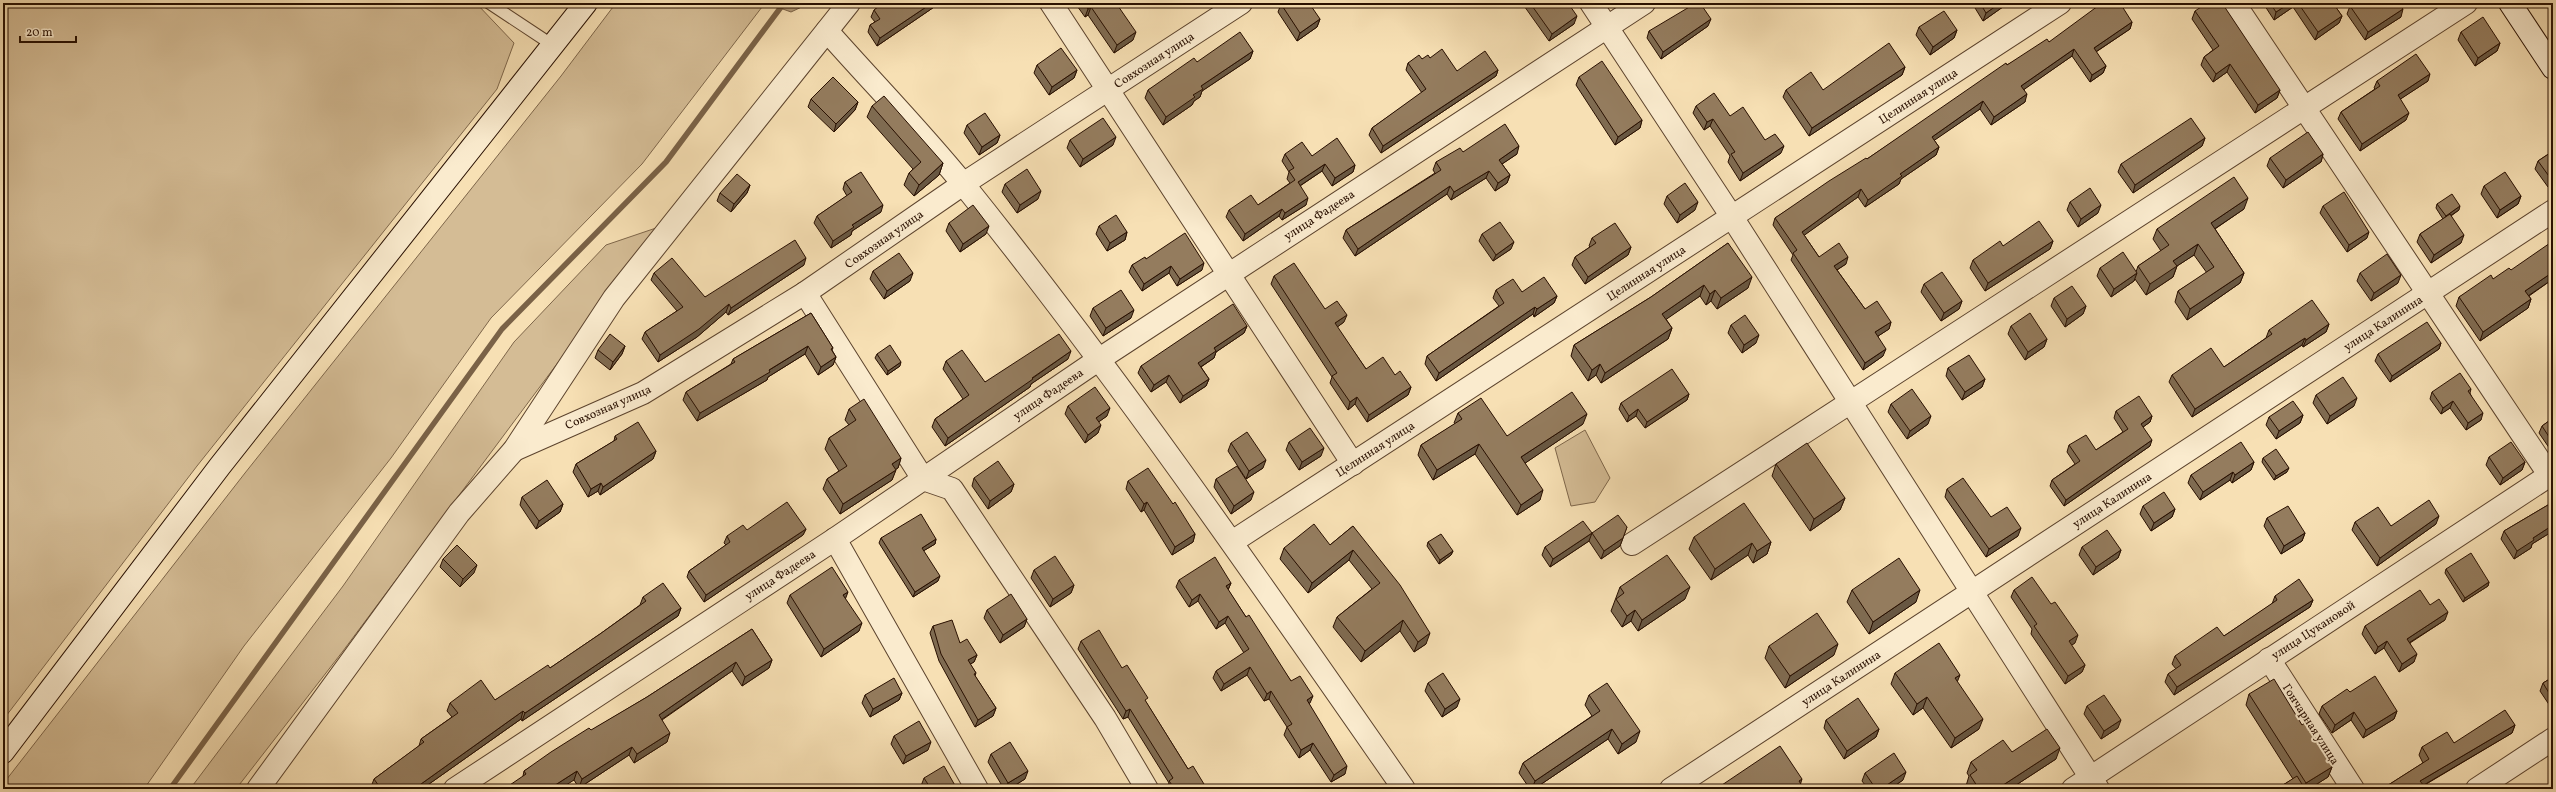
<svg xmlns="http://www.w3.org/2000/svg" width="2556" height="792" viewBox="0 0 2556 792" font-family="Vollkorn,serif">
	<style>
		.green { fill: #d4bc95; stroke: #7e664a }
		.water { fill: #b19977; stroke: #7a6247 }
		.lines { fill: none; stroke-linecap: round; stroke-linejoin: round }
		.stream { stroke: #7a6247; stroke-width: 5.5 }
		.service-casing { stroke: #5c432d; stroke-width: 13 }
		.minor-casing { stroke: #5c432d; stroke-width: 24 }
		.secondary-casing { stroke: #280f00; stroke-width: 24 }
		.service { stroke: #faebce; stroke-width: 11 }
		.minor { stroke: #faebce; stroke-width: 22 }
		.secondary { stroke: #faebce; stroke-width: 22 }
		.wall { fill: #7f6b51; stroke: #280f00 }
		.shaded-wall { fill: #685742; stroke: #280f00 }
		.building { fill: #947c5e; stroke: #280f00 }
		.labels { text-anchor: middle; stroke-width: 4; stroke-linejoin: round; paint-order: stroke }
		.street-label { font-size: 12px; fill: #280f00; stroke: #faebce }
	</style>
	<rect width="100%" height="100%" fill="#f7e0b4"/>
	<filter id="stains"><feTurbulence type="fractalNoise" baseFrequency=".005" numOctaves="4"/><feColorMatrix values="0 0 0 0 .2 0 0 0 0 .09 0 0 0 0 .02 0 0 0 .5 -.17"/></filter>
	<radialGradient id="worn" r=".72"><stop offset=".6" stop-color="#630" stop-opacity="0"/><stop offset="1" stop-color="#630" stop-opacity=".3"/></radialGradient>
	<g class="green">
		<polygon points="3,3 476,3 514,43 497,89 197,466 3,720"/>
		<polygon points="616,3 757,3 762,7 642,164 491,318 391,458 244,646 144,789 3,789 3,784 245,473 561,76"/>
		<polygon points="659,227 343,651 236,789 190,789 343,586 514,342 606,245"/>
		<polygon points="1585,430 1610,478 1595,502 1571,506 1555,448"/>
	</g>
	<polygon class="water" points="777,3 810,3 791,12 780,8"/>
	<g class="lines">
		<polyline class="stream" points="170,789 502,329 666,162 784,3"/>
		<g class="service-casing">
			<polyline id="service" points="489,3 554,46"/>
		</g>
		<g class="minor-casing">
			<g id="minor">
				<polyline points="1051,3 1353,464"/>
				<polyline points="1591,3 1732,217 2098,789"/>
				<polyline points="2234,3 2550,476"/>
				<path d="M 827,31 C 873,83 921,132 964,185 C 1120,379 1262,585 1404,789"/>
				<polyline points="805,293 923,479 952,489 1105,718 1147,789"/>
				<polyline points="514,450 643,393 805,293 963,184 1241,3"/>
				<polyline points="835,539 977,789"/>
				<polyline points="1232,542 2060,3"/>
				<polyline points="1632,544 2466,3"/>
				<polyline points="2269,659 2353,789"/>
				<polyline points="258,789 459,513 514,450 614,298 849,3"/>
				<polyline points="455,789 835,539 1098,360 1644,3"/>
				<polyline points="1671,789 2553,211"/>
				<polyline points="2073,789 2553,473"/>
				<polyline points="2477,789 2553,739"/>
			</g>
		</g>
		<g class="secondary-casing">
			<g id="secondary">
				<polyline points="2510,3 2553,68"/>
				<polyline points="3,752 220,466 586,3"/>
			</g>
		</g>
		<use href="#service" class="service"/>
		<use href="#minor" class="minor"/>
		<use href="#secondary" class="secondary"/>
	</g>
	<g class="wall">
		<polygon points="883,3 940,3 877,46 868,32 870,25 875,22 871,17 874,10"/>
		<polygon points="1075,3 1116,3 1133,40 1114,53 1088,15 1085,17"/>
		<polygon points="1522,3 1568,3 1574,24 1549,41"/>
		<polygon points="1972,3 2008,3 2007,4 1983,21"/>
		<polygon points="2263,3 2333,3 2342,16 2339,23 2315,40 2293,7 2274,20"/>
		<polygon points="1281,4 1320,19 1317,27 1297,41 1278,12"/>
		<polygon points="2350,6 2401,17 2365,40 2347,14"/>
		<polygon points="2195,11 2280,90 2277,98 2255,113 2227,72 2213,82 2201,65 2204,57 2213,50 2192,19"/>
		<polygon points="2132,22 2130,29 2096,52 2106,66 2103,73 2090,82 2072,56 2024,89 2025,102 1991,125 1980,109 1934,140 1939,147 1936,155 1901,179 1899,184 1865,207 1858,197 1804,235 1819,257 1846,264 1837,270 1865,309 1891,322 1889,329 1878,336 1883,356 1863,370 1791,260 1793,255 1773,225 1775,218 1867,159 2007,65 2049,42"/>
		<polygon points="1708,26 1661,59 1647,38 1649,31"/>
		<polygon points="1919,27 1957,30 1954,38 1930,55 1916,35"/>
		<polygon points="2461,32 2500,43 2497,51 2475,66 2458,40"/>
		<polygon points="1253,51 1250,59 1202,91 1200,97 1194,101 1192,105 1163,125 1145,98 1148,90 1197,62"/>
		<polygon points="1430,58 1457,71 1498,70 1496,76 1381,153 1369,135 1372,128 1422,93 1406,70 1408,63 1422,59"/>
		<polygon points="1037,65 1077,70 1074,78 1049,95 1034,73"/>
		<polygon points="1905,67 1902,75 1809,136 1783,97 1786,90 1823,90"/>
		<polygon points="1579,77 1642,120 1640,128 1615,145 1576,85"/>
		<polygon points="2377,81 2428,81 2400,99 2406,120 2360,151 2338,119 2341,112 2375,89 2374,88"/>
		<polygon points="811,99 858,102 855,110 834,132 808,107"/>
		<polygon points="872,106 943,163 939,175 914,196 904,185 909,173 913,169 867,117"/>
		<polygon points="1696,106 1730,116 1765,140 1781,153 1740,181 1728,162 1730,156 1710,126 1704,130 1693,113"/>
		<polygon points="967,125 1000,135 997,143 979,155 964,133"/>
		<polygon points="2205,138 2202,146 2133,193 2118,172 2121,164"/>
		<polygon points="1070,140 1113,145 1080,167 1067,148"/>
		<polygon points="2553,151 2553,184 2548,187 2535,169 2538,161"/>
		<polygon points="1463,152 1517,154 1502,164 1510,175 1507,183 1495,191 1486,178 1451,200 1447,194 1355,256 1343,238 1346,230 1435,173 1433,170 1436,162"/>
		<polygon points="1285,154 1312,156 1355,165 1353,172 1332,186 1322,171 1300,186 1306,205 1282,220 1279,216 1243,241 1226,217 1229,210 1258,205 1290,183 1287,179 1289,172 1282,161"/>
		<polygon points="2323,154 2321,162 2283,188 2267,166 2270,158"/>
		<polygon points="845,182 881,212 852,231 851,235 831,248 814,223 817,216 847,196 843,189"/>
		<polygon points="1005,184 1038,199 1017,213 1002,192"/>
		<polygon points="750,185 747,193 731,212 717,201 720,193"/>
		<polygon points="2484,186 2521,196 2518,204 2497,218 2481,194"/>
		<polygon points="1667,196 1695,210 1677,223 1664,204"/>
		<polygon points="2070,202 2098,213 2078,227 2067,210"/>
		<polygon points="2437,204 2459,210 2451,216 2461,243 2431,263 2417,242 2420,234 2443,219 2436,208"/>
		<polygon points="2323,206 2367,238 2347,252 2320,213"/>
		<polygon points="2244,209 2215,229 2244,273 2240,283 2187,320 2175,302 2178,291 2207,273 2194,255 2177,266 2173,277 2146,295 2135,279 2134,281 2111,297 2097,276 2100,268 2136,272 2138,266 2161,251 2153,239 2157,229"/>
		<polygon points="949,223 986,234 960,252 946,231"/>
		<polygon points="1099,226 1127,232 1125,240 1107,251 1096,234"/>
		<polygon points="1482,234 1511,249 1493,261 1479,241"/>
		<polygon points="1592,238 1631,247 1628,255 1585,284 1572,265 1575,257 1590,247 1589,246"/>
		<polygon points="2053,241 2050,249 1985,291 1970,268 1973,260 2003,246"/>
		<polygon points="1728,243 1748,288 1717,309 1711,301 1706,305 1700,296 1666,319 1672,328 1668,339 1601,383 1596,375 1588,381 1571,356 1574,345 1651,297"/>
		<polygon points="1146,259 1202,270 1177,286 1169,273 1142,291 1129,272 1132,265"/>
		<polygon points="804,265 728,315 726,312 697,337 658,362 642,339 645,332 677,311 651,280 654,273 705,297"/>
		<polygon points="2511,270 2553,279 2529,296 2531,299 2528,308 2480,341 2456,306 2459,297"/>
		<polygon points="873,271 910,281 884,299 870,279"/>
		<polygon points="2360,273 2398,283 2371,301 2357,281"/>
		<polygon points="1274,276 1325,309 1344,322 1337,327 1366,369 1395,375 1411,387 1408,395 1367,422 1355,404 1348,410 1330,383 1332,377 1271,284"/>
		<polygon points="1924,284 1962,301 1959,309 1941,321 1921,292"/>
		<polygon points="1496,290 1522,292 1557,296 1554,303 1534,317 1533,314 1436,381 1425,364 1427,356 1499,306 1493,298"/>
		<polygon points="2054,298 2086,306 2083,314 2065,327 2051,306"/>
		<polygon points="1093,308 1131,318 1103,336 1090,316"/>
		<polygon points="811,313 833,348 832,350 836,357 833,365 818,375 805,354 768,377 767,380 697,421 683,400 686,392 731,364 733,359"/>
		<polygon points="2329,324 2326,332 2303,347 2302,345 2192,417 2169,382 2172,375 2224,367 2266,338 2269,330"/>
		<polygon points="1731,325 1756,343 1742,353 1728,333"/>
		<polygon points="1247,326 1244,333 1216,352 1214,358 1201,367 1209,379 1206,386 1180,403 1166,382 1151,392 1138,373 1141,366"/>
		<polygon points="2011,326 2047,339 2044,347 2025,360 2008,334"/>
		<polygon points="2441,343 2439,349 2390,382 2375,361 2378,354"/>
		<polygon points="625,346 622,354 610,370 595,358 598,350"/>
		<polygon points="877,354 900,366 887,375 875,358"/>
		<polygon points="1068,359 1031,384 1030,387 945,446 932,427 935,419 963,399 943,369 946,361 985,382"/>
		<polygon points="1948,368 1985,379 1982,387 1962,400 1946,376"/>
		<polygon points="2471,389 2470,393 2481,420 2466,430 2450,408 2441,414 2430,399 2432,392"/>
		<polygon points="1689,394 1687,400 1645,428 1636,416 1627,422 1619,409 1621,403"/>
		<polygon points="2316,395 2354,406 2327,424 2313,403"/>
		<polygon points="1891,404 1928,424 1907,439 1888,412"/>
		<polygon points="1068,406 1107,416 1098,422 1098,433 1085,443 1065,414"/>
		<polygon points="849,409 901,458 898,468 896,469 892,480 840,514 823,489 827,479 839,471 825,449 829,438 849,425 845,420"/>
		<polygon points="2116,411 2152,416 2150,422 2143,427 2150,446 2064,506 2050,486 2052,480 2075,464 2067,452 2069,445 2096,450 2123,432 2114,418"/>
		<polygon points="1458,413 1507,436 1583,424 1525,463 1540,500 1517,515 1475,454 1433,480 1418,455 1421,445 1455,424 1454,423"/>
		<polygon points="2303,415 2300,423 2276,439 2266,425 2269,417"/>
		<polygon points="2553,418 2553,451 2552,452 2539,433 2542,426"/>
		<polygon points="615,436 656,451 653,459 600,495 598,491 588,497 573,472 576,464 614,441"/>
		<polygon points="1289,442 1321,456 1299,470 1286,450"/>
		<polygon points="1231,443 1263,468 1246,479 1228,451"/>
		<polygon points="2489,457 2525,462 2522,470 2500,485 2486,465"/>
		<polygon points="2263,458 2287,472 2274,480 2262,462"/>
		<polygon points="2254,462 2251,470 2232,483 2230,480 2200,500 2188,483 2191,475"/>
		<polygon points="1776,464 1845,498 1840,510 1810,531 1772,476"/>
		<polygon points="974,478 1014,484 1011,492 988,509 972,486"/>
		<polygon points="1216,479 1251,500 1231,514 1214,487"/>
		<polygon points="1128,481 1173,504 1195,534 1193,542 1172,555 1144,510 1141,512 1126,489"/>
		<polygon points="1947,489 1991,517 2018,536 1986,557 1945,497"/>
		<polygon points="522,497 563,504 560,512 536,529 520,505"/>
		<polygon points="2553,502 2553,531 2532,544 2531,548 2514,559 2501,539 2504,531"/>
		<polygon points="2143,506 2175,509 2172,517 2151,531 2140,514"/>
		<polygon points="2267,518 2305,533 2302,541 2281,554 2264,526"/>
		<polygon points="2355,522 2391,526 2436,524 2377,566 2352,530"/>
		<polygon points="1353,526 1426,644 1414,652 1400,631 1361,662 1333,627 1337,617 1372,589 1349,560 1308,593 1280,559 1284,548 1330,545"/>
		<polygon points="1627,527 1620,546 1601,559 1589,541 1550,567 1542,555 1545,547 1592,533"/>
		<polygon points="806,529 803,535 704,602 687,577 689,571 726,545 724,543 727,536"/>
		<polygon points="1694,537 1771,542 1767,554 1753,563 1748,555 1711,580 1689,549"/>
		<polygon points="881,538 936,539 935,544 923,551 938,581 913,597 879,543"/>
		<polygon points="1428,542 1453,551 1451,555 1439,564 1427,546"/>
		<polygon points="2082,547 2121,550 2118,558 2093,575 2079,555"/>
		<polygon points="443,559 474,573 460,587 440,567"/>
		<polygon points="2446,569 2489,582 2488,586 2463,602 2445,573"/>
		<polygon points="1034,570 1074,585 1071,593 1050,607 1031,578"/>
		<polygon points="1179,580 1231,583 1228,590 1246,617 1291,681 1310,703 1309,704 1345,774 1331,782 1310,750 1299,758 1284,735 1287,727 1269,699 1264,701 1247,675 1221,691 1213,678 1216,671 1244,653 1225,623 1216,629 1198,601 1189,607 1176,587"/>
		<polygon points="1620,587 1685,599 1638,631 1631,621 1622,627 1611,611"/>
		<polygon points="1852,590 1916,602 1869,634 1847,602"/>
		<polygon points="2014,590 2075,643 2071,645 2085,665 2082,672 2065,684 2031,634 2032,629 2011,597"/>
		<polygon points="790,595 845,599 859,631 821,657 787,603"/>
		<polygon points="2275,596 2313,600 2310,607 2174,695 2165,682 2168,674 2176,669 2172,664 2175,656 2224,636 2272,604"/>
		<polygon points="643,597 681,608 678,616 522,721 521,719 422,789 373,789 371,787 374,779 419,746 421,739 452,717 447,711 450,703 495,700 550,668 600,634 640,605"/>
		<polygon points="2430,605 2445,620 2410,643 2414,662 2399,672 2384,648 2375,654 2362,634 2365,626"/>
		<polygon points="987,610 1027,619 1024,627 1000,643 984,618"/>
		<polygon points="933,626 960,643 977,655 974,662 970,664 976,673 975,676 996,708 993,716 975,727 939,661 930,633"/>
		<polygon points="752,629 772,660 769,668 742,686 732,671 662,720 667,742 634,763 629,755 579,788 574,780 523,776 524,771 647,697"/>
		<polygon points="1081,641 1122,668 1146,702 1188,769 1207,789 1167,789 1169,783 1128,717 1123,719 1078,649"/>
		<polygon points="1769,646 1834,655 1785,688 1765,658"/>
		<polygon points="1895,673 1979,729 1951,748 1923,708 1913,715 1891,684"/>
		<polygon points="2553,677 2553,704 2550,706 2540,691 2543,683"/>
		<polygon points="1428,683 1457,707 1442,717 1425,691"/>
		<polygon points="2350,692 2397,711 2394,719 2363,738 2351,720 2332,733 2319,714 2322,706"/>
		<polygon points="902,693 899,700 870,717 862,703 865,695"/>
		<polygon points="2249,694 2302,725 2332,767 2328,777 2309,789 2282,789 2283,785 2293,779 2246,705"/>
		<polygon points="1589,695 1636,742 1618,754 1608,739 1534,789 1530,789 1519,773 1523,763 1592,716 1585,705"/>
		<polygon points="2087,706 2118,728 2101,739 2084,714"/>
		<polygon points="1826,720 1879,729 1876,737 1844,759 1824,728"/>
		<polygon points="2515,725 2512,733 2423,786 2422,789 2382,789 2423,763 2419,755 2422,747 2454,743"/>
		<polygon points="894,736 928,750 903,764 891,744"/>
		<polygon points="2012,752 2056,759 2010,789 1968,789 1966,786 1969,776 1967,773 1971,762"/>
		<polygon points="991,754 1025,779 1009,789 1004,789 988,762"/>
		<polygon points="1865,773 1903,780 1890,789 1868,789 1862,781"/>
		<polygon points="924,778 957,789 923,789 921,786"/>
	</g>
	<g class="shaded-wall">
		<polygon points="932,3 940,3 877,46 880,38"/>
		<polygon points="2000,3 2008,3 2007,4 1983,21 1986,13"/>
		<polygon points="2290,3 2294,3 2293,7 2274,20 2276,12"/>
		<polygon points="1091,7 1088,15 1085,17 1088,9"/>
		<polygon points="2403,9 2401,17 2365,40 2368,32"/>
		<polygon points="1577,16 1574,24 1549,41 1552,34"/>
		<polygon points="2342,16 2339,23 2315,40 2318,32"/>
		<polygon points="1320,19 1317,27 1297,41 1300,33"/>
		<polygon points="1711,19 1708,26 1661,59 1663,52"/>
		<polygon points="2132,22 2130,29 2091,55 2094,48"/>
		<polygon points="1957,30 1954,38 1930,55 1933,47"/>
		<polygon points="1136,32 1133,40 1114,53 1117,45"/>
		<polygon points="2500,43 2497,51 2475,66 2478,58"/>
		<polygon points="2074,49 2072,56 2019,93 2021,86"/>
		<polygon points="1253,51 1250,59 1202,91 1200,97 1194,101 1192,105 1163,125 1166,117 1193,95 1201,86"/>
		<polygon points="2230,64 2227,72 2213,82 2216,74"/>
		<polygon points="2106,66 2103,73 2090,82 2092,75"/>
		<polygon points="1905,67 1902,75 1809,136 1812,128"/>
		<polygon points="1077,70 1074,78 1049,95 1052,87"/>
		<polygon points="1498,70 1496,76 1381,153 1383,146"/>
		<polygon points="2430,74 2428,81 2396,102 2398,95"/>
		<polygon points="2280,90 2277,98 2255,113 2258,105"/>
		<polygon points="2027,94 2025,102 1991,125 1994,117"/>
		<polygon points="1983,101 1980,109 1929,144 1932,137"/>
		<polygon points="858,102 855,110 834,132 836,124"/>
		<polygon points="2409,113 2406,120 2360,151 2362,144"/>
		<polygon points="1713,119 1710,126 1704,130 1707,122"/>
		<polygon points="1642,120 1640,128 1615,145 1618,137"/>
		<polygon points="1000,135 997,143 979,155 982,147"/>
		<polygon points="1116,137 1113,145 1080,167 1083,159"/>
		<polygon points="2205,138 2202,146 2133,193 2135,185"/>
		<polygon points="1519,146 1517,154 1496,168 1499,160"/>
		<polygon points="1784,146 1781,153 1740,181 1743,173"/>
		<polygon points="1939,147 1936,155 1901,179 1899,184 1865,207 1868,200 1900,174"/>
		<polygon points="2323,154 2321,162 2283,188 2286,180"/>
		<polygon points="943,163 939,175 914,196 919,185"/>
		<polygon points="1325,164 1322,171 1295,189 1298,182"/>
		<polygon points="1355,165 1353,172 1332,186 1335,178"/>
		<polygon points="1489,171 1486,178 1451,200 1454,192"/>
		<polygon points="1510,175 1507,183 1495,191 1498,183"/>
		<polygon points="2553,178 2553,184 2548,187 2551,179"/>
		<polygon points="750,185 747,193 731,212 734,204"/>
		<polygon points="1450,186 1447,194 1355,256 1358,249"/>
		<polygon points="1861,189 1858,197 1799,239 1802,232"/>
		<polygon points="1041,191 1038,199 1017,213 1020,205"/>
		<polygon points="2521,196 2518,204 2497,218 2500,210"/>
		<polygon points="1308,198 1306,205 1282,220 1285,213"/>
		<polygon points="2248,198 2244,209 2207,234 2211,223"/>
		<polygon points="1698,202 1695,210 1677,223 1680,215"/>
		<polygon points="883,205 881,212 852,231 851,235 831,248 833,241 852,225"/>
		<polygon points="2101,205 2098,213 2078,227 2081,219"/>
		<polygon points="2460,206 2459,210 2444,220 2446,216"/>
		<polygon points="1282,209 1279,216 1243,241 1245,234"/>
		<polygon points="989,226 986,234 960,252 963,244"/>
		<polygon points="1127,232 1125,240 1107,251 1110,243"/>
		<polygon points="2369,232 2367,238 2347,252 2349,245"/>
		<polygon points="2464,235 2461,243 2431,263 2434,255"/>
		<polygon points="2053,241 2050,249 1985,291 1988,283"/>
		<polygon points="1514,242 1511,249 1493,261 1496,255"/>
		<polygon points="2198,244 2194,255 2177,266 2173,277 2146,295 2150,284 2173,261"/>
		<polygon points="1631,247 1628,255 1585,284 1588,277"/>
		<polygon points="1848,257 1846,264 1832,273 1834,266"/>
		<polygon points="806,258 804,265 728,315 731,308"/>
		<polygon points="1204,263 1202,270 1177,286 1180,279"/>
		<polygon points="1171,266 1169,273 1142,291 1144,284"/>
		<polygon points="2553,272 2553,279 2522,300 2525,291"/>
		<polygon points="913,273 910,281 884,299 887,291"/>
		<polygon points="2137,273 2134,281 2111,297 2114,289"/>
		<polygon points="2244,273 2240,283 2187,320 2190,309"/>
		<polygon points="2401,275 2398,283 2371,301 2374,293"/>
		<polygon points="1752,277 1748,288 1717,309 1721,298"/>
		<polygon points="1704,285 1700,296 1658,325 1662,314"/>
		<polygon points="1715,290 1711,301 1706,305 1710,294"/>
		<polygon points="1557,296 1554,303 1534,317 1537,309"/>
		<polygon points="2531,299 2528,308 2480,341 2483,332"/>
		<polygon points="1962,301 1959,309 1941,321 1944,313"/>
		<polygon points="729,304 726,312 697,337 658,362 660,355"/>
		<polygon points="2086,306 2083,314 2065,327 2067,319"/>
		<polygon points="1535,307 1533,314 1436,381 1439,373"/>
		<polygon points="1134,310 1131,318 1103,336 1106,328"/>
		<polygon points="1347,315 1344,322 1332,331 1335,323"/>
		<polygon points="1891,322 1889,329 1872,340 1875,332"/>
		<polygon points="2329,324 2326,332 2303,347 2306,340"/>
		<polygon points="1247,326 1244,333 1216,352 1214,358 1196,370 1198,363 1214,348"/>
		<polygon points="1672,328 1668,339 1601,383 1605,373"/>
		<polygon points="1759,335 1756,343 1742,353 1744,345"/>
		<polygon points="2305,338 2302,345 2192,417 2195,409"/>
		<polygon points="2047,339 2044,347 2025,360 2028,352"/>
		<polygon points="2441,343 2439,349 2390,382 2392,376"/>
		<polygon points="625,346 622,354 610,370 613,362"/>
		<polygon points="808,346 805,354 768,377 767,380 697,421 700,413"/>
		<polygon points="1886,349 1883,356 1863,370 1865,363"/>
		<polygon points="1071,351 1068,359 1031,384 1030,387 945,446 948,438"/>
		<polygon points="836,357 833,365 818,375 821,367"/>
		<polygon points="901,362 900,366 887,375 888,371"/>
		<polygon points="1600,364 1596,375 1588,381 1592,370"/>
		<polygon points="1169,375 1166,382 1151,392 1154,385"/>
		<polygon points="1209,379 1206,386 1180,403 1183,396"/>
		<polygon points="1985,379 1982,387 1962,400 1965,392"/>
		<polygon points="1411,387 1408,395 1367,422 1369,415"/>
		<polygon points="1689,394 1687,400 1645,428 1647,422"/>
		<polygon points="1357,397 1355,404 1348,410 1350,402"/>
		<polygon points="2357,398 2354,406 2327,424 2330,416"/>
		<polygon points="2453,401 2450,408 2441,414 2443,408"/>
		<polygon points="1110,408 1107,416 1093,426 1096,418"/>
		<polygon points="1638,409 1636,416 1627,422 1629,416"/>
		<polygon points="2483,413 2481,420 2466,430 2468,423"/>
		<polygon points="1587,414 1583,424 1518,468 1521,457"/>
		<polygon points="2303,415 2300,423 2276,439 2279,431"/>
		<polygon points="1931,416 1928,424 1907,439 1910,431"/>
		<polygon points="2152,416 2150,422 2139,430 2141,424"/>
		<polygon points="1101,425 1098,433 1085,443 1088,435"/>
		<polygon points="2152,440 2150,446 2064,506 2066,500"/>
		<polygon points="1479,444 1475,454 1433,480 1437,470"/>
		<polygon points="1324,448 1321,456 1299,470 1302,462"/>
		<polygon points="656,451 653,459 600,495 603,487"/>
		<polygon points="901,458 898,468 888,474 892,464"/>
		<polygon points="1266,460 1263,468 1246,479 1249,471"/>
		<polygon points="2254,462 2251,470 2232,483 2235,475"/>
		<polygon points="2525,462 2522,470 2500,485 2503,478"/>
		<polygon points="2289,468 2287,472 2274,480 2276,476"/>
		<polygon points="896,470 892,480 840,514 843,504"/>
		<polygon points="2233,472 2230,480 2200,500 2203,492"/>
		<polygon points="601,483 598,491 588,497 591,489"/>
		<polygon points="1014,484 1011,492 988,509 990,501"/>
		<polygon points="1543,490 1540,500 1517,515 1521,505"/>
		<polygon points="1254,492 1251,500 1231,514 1234,506"/>
		<polygon points="1845,498 1840,510 1810,531 1814,519"/>
		<polygon points="1147,502 1144,510 1141,512 1144,504"/>
		<polygon points="563,504 560,512 536,529 539,521"/>
		<polygon points="2175,509 2172,517 2151,531 2154,523"/>
		<polygon points="2439,516 2436,524 2377,566 2380,558"/>
		<polygon points="2553,525 2553,531 2532,544 2531,548 2514,559 2517,551 2533,538"/>
		<polygon points="2021,528 2018,536 1986,557 1989,549"/>
		<polygon points="806,529 803,535 704,602 706,595"/>
		<polygon points="1592,533 1589,541 1550,567 1553,559"/>
		<polygon points="2305,533 2302,541 2281,554 2284,546"/>
		<polygon points="1195,534 1193,542 1172,555 1175,547"/>
		<polygon points="1623,538 1620,546 1601,559 1604,551"/>
		<polygon points="936,539 935,544 920,553 922,548"/>
		<polygon points="1771,542 1767,554 1753,563 1757,551"/>
		<polygon points="1752,543 1748,555 1711,580 1715,569"/>
		<polygon points="1353,550 1349,560 1308,593 1312,583"/>
		<polygon points="2121,550 2118,558 2093,575 2096,567"/>
		<polygon points="1453,551 1451,555 1439,564 1440,560"/>
		<polygon points="477,565 474,573 460,587 463,579"/>
		<polygon points="940,576 938,581 913,597 915,592"/>
		<polygon points="2489,582 2488,586 2463,602 2465,598"/>
		<polygon points="1231,583 1228,590 1226,586"/>
		<polygon points="1074,585 1071,593 1050,607 1053,599"/>
		<polygon points="1690,587 1685,599 1638,631 1642,620"/>
		<polygon points="1920,590 1916,602 1869,634 1873,622"/>
		<polygon points="848,592 845,600 843,595"/>
		<polygon points="1200,594 1198,601 1189,607 1192,600"/>
		<polygon points="2313,600 2310,607 2174,695 2177,687"/>
		<polygon points="681,608 678,616 522,721 525,713"/>
		<polygon points="1635,610 1631,621 1622,627 1627,616"/>
		<polygon points="2448,612 2445,620 2404,646 2407,639"/>
		<polygon points="1228,616 1225,623 1216,629 1219,622"/>
		<polygon points="1027,619 1024,627 1000,643 1003,635"/>
		<polygon points="1403,620 1400,631 1361,662 1365,651"/>
		<polygon points="862,623 859,631 821,657 824,649"/>
		<polygon points="1430,633 1426,644 1414,652 1418,642"/>
		<polygon points="2078,635 2075,643 2066,649 2069,641"/>
		<polygon points="2387,641 2384,648 2375,654 2378,647"/>
		<polygon points="1838,644 1834,655 1785,688 1790,676"/>
		<polygon points="2417,654 2414,662 2399,672 2402,664"/>
		<polygon points="977,655 974,662 965,667 968,660"/>
		<polygon points="772,660 769,668 742,686 745,677"/>
		<polygon points="736,662 732,671 655,724 659,715"/>
		<polygon points="2085,665 2082,672 2065,684 2068,676"/>
		<polygon points="1250,667 1247,675 1221,691 1224,684"/>
		<polygon points="1960,675 1956,685 1955,678"/>
		<polygon points="1271,691 1269,699 1264,701 1267,694"/>
		<polygon points="902,693 899,700 870,717 873,709"/>
		<polygon points="1313,696 1310,703 1304,707 1307,700"/>
		<polygon points="1927,697 1923,708 1913,715 1917,704"/>
		<polygon points="2552,698 2553,698 2553,704 2550,706"/>
		<polygon points="1460,699 1457,707 1442,717 1445,709"/>
		<polygon points="996,708 993,716 975,727 978,720"/>
		<polygon points="1130,709 1128,717 1123,719 1126,711"/>
		<polygon points="523,711 521,719 422,789 414,789"/>
		<polygon points="2397,711 2394,719 2363,738 2366,730"/>
		<polygon points="2354,712 2351,720 2332,733 2335,725"/>
		<polygon points="1983,719 1979,729 1951,748 1955,738"/>
		<polygon points="2121,720 2118,728 2101,739 2104,731"/>
		<polygon points="2515,725 2512,733 2417,789 2420,781"/>
		<polygon points="1612,729 1608,739 1534,789 1532,789 1535,781"/>
		<polygon points="1879,729 1876,737 1844,759 1847,751"/>
		<polygon points="1640,731 1636,742 1618,754 1622,744"/>
		<polygon points="670,733 667,742 634,763 637,754"/>
		<polygon points="931,742 928,750 903,764 906,756"/>
		<polygon points="1313,743 1310,750 1299,758 1301,750"/>
		<polygon points="632,747 629,755 579,788 582,779"/>
		<polygon points="2060,748 2056,759 2010,789 1997,789"/>
		<polygon points="1347,766 1345,774 1331,782 1334,775"/>
		<polygon points="2332,767 2328,777 2309,789 2304,789 2306,783"/>
		<polygon points="577,771 574,780 560,789 549,789"/>
		<polygon points="1028,771 1025,779 1009,789 1006,789 1008,783"/>
		<polygon points="1906,772 1903,780 1890,789 1881,789"/>
		<polygon points="1802,779 1799,789 1799,781"/>
	</g>
	<g class="building">
		<polygon points="883,3 932,3 880,38 870,25 880,19 874,10"/>
		<polygon points="1083,3 1116,3 1136,32 1117,45 1091,7 1088,9"/>
		<polygon points="1283,3 1309,3 1320,19 1300,33 1281,4"/>
		<polygon points="1530,3 1568,3 1577,16 1552,34"/>
		<polygon points="1696,3 1700,3 1711,19 1663,52 1649,31"/>
		<polygon points="1980,3 2000,3 1986,13"/>
		<polygon points="2102,3 2120,3 2132,22 2094,48 2106,66 2092,75 2074,49 2021,86 2027,94 1994,117 1983,101 1932,137 1939,147 1900,174 1902,176 1868,200 1861,189 1802,232 1819,257 1839,243 1848,257 1834,266 1865,309 1877,301 1891,322 1875,332 1886,349 1865,363 1793,253 1797,250 1775,218 1829,181 1866,158 1867,159 2006,63 2007,65 2047,39 2049,42"/>
		<polygon points="2207,3 2222,3 2280,90 2258,105 2230,64 2216,74 2204,57 2219,46 2195,11"/>
		<polygon points="2270,3 2290,3 2276,12"/>
		<polygon points="2298,3 2333,3 2342,16 2318,32"/>
		<polygon points="2354,3 2365,3 2367,6 2372,3 2399,3 2403,9 2368,32 2350,6"/>
		<polygon points="1944,11 1957,30 1933,47 1919,27"/>
		<polygon points="2483,17 2500,43 2478,58 2461,32"/>
		<polygon points="1240,32 1253,51 1201,86 1203,89 1193,95 1195,97 1166,117 1148,90 1194,58 1197,62"/>
		<polygon points="1889,43 1905,67 1812,128 1786,90 1811,72 1823,90"/>
		<polygon points="1061,48 1077,70 1052,87 1037,65"/>
		<polygon points="1442,49 1457,71 1485,51 1498,70 1383,146 1372,128 1426,89 1408,63 1419,55 1422,59 1428,55 1430,58"/>
		<polygon points="2416,54 2430,74 2398,95 2409,113 2362,144 2341,112 2380,86 2377,81"/>
		<polygon points="1602,61 1642,120 1618,137 1579,77"/>
		<polygon points="833,77 858,102 836,124 811,99"/>
		<polygon points="1714,93 1730,116 1743,107 1765,140 1775,134 1784,146 1743,173 1731,154 1735,152 1713,119 1707,122 1696,106"/>
		<polygon points="884,96 943,163 919,185 909,173 921,162 872,106"/>
		<polygon points="985,113 1000,135 982,147 967,125"/>
		<polygon points="1103,118 1116,137 1083,159 1070,140"/>
		<polygon points="2191,118 2205,138 2135,185 2121,164"/>
		<polygon points="1505,124 1519,146 1499,160 1510,175 1498,183 1489,171 1454,192 1450,186 1358,249 1346,230 1441,170 1436,162 1460,148 1463,152"/>
		<polygon points="2308,132 2323,154 2286,180 2270,158"/>
		<polygon points="1337,138 1355,165 1335,178 1325,164 1298,182 1308,198 1285,213 1282,209 1245,234 1229,210 1251,195 1258,205 1295,180 1289,171 1294,168 1285,154 1302,142 1312,156"/>
		<polygon points="2553,151 2553,178 2551,179 2538,161"/>
		<polygon points="1027,169 1041,191 1020,205 1005,184"/>
		<polygon points="861,172 883,205 852,225 854,227 833,241 817,216 852,192 845,182"/>
		<polygon points="2505,172 2521,196 2500,210 2484,186"/>
		<polygon points="737,174 750,185 734,204 720,193"/>
		<polygon points="2234,177 2248,198 2211,223 2244,273 2190,309 2178,291 2214,267 2198,244 2173,261 2177,266 2150,284 2138,266 2169,245 2157,229"/>
		<polygon points="1685,183 1698,202 1680,215 1667,196"/>
		<polygon points="2090,188 2101,205 2081,219 2070,202"/>
		<polygon points="2344,192 2369,232 2349,245 2323,206"/>
		<polygon points="2452,194 2460,206 2446,216 2437,204"/>
		<polygon points="973,205 989,226 963,244 949,223"/>
		<polygon points="2450,214 2464,235 2434,255 2420,234"/>
		<polygon points="1116,215 1127,232 1110,243 1099,226"/>
		<polygon points="2039,221 2053,241 1988,283 1973,260 2000,241 2003,246"/>
		<polygon points="1500,222 1514,242 1496,255 1482,234"/>
		<polygon points="1615,223 1631,247 1588,277 1575,257 1596,243 1592,238"/>
		<polygon points="1185,233 1204,263 1180,279 1171,266 1144,284 1132,265 1145,257 1146,259"/>
		<polygon points="795,240 806,258 731,308 729,304 699,329 660,355 645,332 683,307 654,273 672,258 705,297"/>
		<polygon points="2553,241 2553,272 2525,291 2531,299 2483,332 2459,297 2491,275 2493,279 2509,268 2511,270"/>
		<polygon points="1728,243 1752,277 1721,298 1715,290 1710,294 1704,285 1662,314 1672,328 1605,373 1600,364 1592,370 1574,345 1651,297"/>
		<polygon points="2123,252 2137,273 2114,289 2100,268"/>
		<polygon points="899,253 913,273 887,291 873,271"/>
		<polygon points="2387,254 2401,275 2374,293 2360,273"/>
		<polygon points="1294,263 1325,309 1337,301 1347,315 1335,323 1366,369 1383,357 1395,375 1400,371 1411,387 1369,415 1357,397 1350,402 1332,376 1337,373 1274,276"/>
		<polygon points="1942,272 1962,301 1944,313 1924,284"/>
		<polygon points="1544,277 1557,296 1537,309 1535,307 1439,373 1427,356 1504,303 1496,290 1513,279 1522,292"/>
		<polygon points="2072,286 2086,306 2067,319 2054,298"/>
		<polygon points="1121,290 1134,310 1106,328 1093,308"/>
		<polygon points="2312,300 2329,324 2306,340 2305,338 2195,409 2172,375 2211,348 2224,367 2272,334 2269,330"/>
		<polygon points="1233,304 1247,326 1214,348 1216,351 1198,363 1209,379 1183,396 1169,375 1154,385 1141,366"/>
		<polygon points="811,313 833,348 831,349 836,357 821,367 808,346 769,370 770,372 700,413 686,392 735,362 733,359"/>
		<polygon points="2030,313 2047,339 2028,352 2011,326"/>
		<polygon points="1745,315 1759,335 1744,345 1731,325"/>
		<polygon points="2427,322 2441,343 2392,376 2378,354"/>
		<polygon points="610,334 625,346 613,362 598,350"/>
		<polygon points="1059,334 1071,351 1032,378 1033,379 948,438 935,419 969,395 946,361 962,350 985,382"/>
		<polygon points="890,345 901,362 888,371 877,354"/>
		<polygon points="1969,355 1985,379 1965,392 1948,368"/>
		<polygon points="1672,369 1689,394 1647,422 1638,409 1629,416 1621,403"/>
		<polygon points="2460,373 2471,389 2468,391 2483,413 2468,423 2453,401 2443,408 2432,392"/>
		<polygon points="2343,377 2357,398 2330,416 2316,395"/>
		<polygon points="1095,387 1110,408 1096,418 1101,425 1088,435 1068,406"/>
		<polygon points="1912,389 1931,416 1910,431 1891,404"/>
		<polygon points="1572,392 1587,414 1521,457 1543,490 1521,505 1479,444 1437,470 1421,445 1462,419 1458,413 1481,398 1507,436"/>
		<polygon points="2139,396 2152,416 2141,424 2152,440 2066,500 2052,480 2080,461 2069,445 2086,435 2096,450 2128,429 2116,411"/>
		<polygon points="864,399 901,458 892,464 896,470 843,504 827,479 847,466 829,438 856,420 849,409"/>
		<polygon points="2293,401 2303,415 2279,431 2269,417"/>
		<polygon points="2553,418 2553,443 2542,426"/>
		<polygon points="638,422 656,451 603,487 601,483 591,489 576,464 617,439 615,436"/>
		<polygon points="1310,428 1324,448 1302,462 1289,442"/>
		<polygon points="1247,432 1266,460 1249,471 1231,443"/>
		<polygon points="2241,442 2254,462 2235,475 2233,472 2203,492 2191,475"/>
		<polygon points="2511,442 2525,462 2503,478 2489,457"/>
		<polygon points="1807,443 1845,498 1814,519 1776,464"/>
		<polygon points="2276,449 2289,468 2276,476 2263,458"/>
		<polygon points="998,461 1014,484 990,501 974,478"/>
		<polygon points="1237,466 1254,492 1234,506 1216,479"/>
		<polygon points="1148,468 1173,504 1175,502 1195,534 1175,547 1147,502 1144,504 1128,481"/>
		<polygon points="1963,478 1991,517 2007,507 2021,528 1989,549 1947,489"/>
		<polygon points="547,480 563,504 539,521 522,497"/>
		<polygon points="2164,492 2175,509 2154,523 2143,506"/>
		<polygon points="2429,500 2439,516 2380,558 2355,522 2378,507 2391,526"/>
		<polygon points="787,502 806,529 706,595 689,571 730,542 727,536 743,525 747,530"/>
		<polygon points="2553,502 2553,525 2533,538 2534,540 2517,551 2504,531"/>
		<polygon points="1744,503 1771,542 1757,551 1752,543 1715,569 1694,537"/>
		<polygon points="2288,506 2305,533 2284,546 2267,518"/>
		<polygon points="921,514 936,539 922,548 940,576 915,592 881,538"/>
		<polygon points="1618,515 1627,527 1623,538 1604,551 1592,533"/>
		<polygon points="1583,521 1592,533 1553,559 1545,547"/>
		<polygon points="1314,524 1330,545 1353,526 1400,585 1430,633 1418,642 1403,620 1365,651 1337,617 1380,583 1353,550 1312,583 1284,548"/>
		<polygon points="2107,530 2121,550 2096,567 2082,547"/>
		<polygon points="1441,534 1453,551 1440,560 1428,542"/>
		<polygon points="457,545 477,565 463,579 443,559"/>
		<polygon points="2471,553 2489,582 2465,598 2446,569"/>
		<polygon points="1667,555 1690,587 1642,620 1635,610 1627,616 1616,599 1624,593 1620,587"/>
		<polygon points="1055,556 1074,585 1053,599 1034,570"/>
		<polygon points="1215,557 1231,583 1226,586 1246,617 1249,615 1291,681 1300,676 1313,696 1307,700 1347,766 1334,775 1313,743 1301,750 1287,727 1292,724 1271,691 1267,694 1250,667 1224,684 1216,671 1249,649 1228,616 1219,622 1200,594 1192,600 1179,580"/>
		<polygon points="1899,558 1920,590 1873,622 1852,590"/>
		<polygon points="832,567 848,592 843,595 862,623 824,649 790,595"/>
		<polygon points="2032,577 2051,604 2055,602 2078,635 2069,641 2085,665 2068,676 2034,626 2037,624 2014,590"/>
		<polygon points="2299,579 2313,600 2177,687 2168,674 2181,665 2175,656 2217,627 2224,636 2277,600 2275,596"/>
		<polygon points="663,583 681,608 525,713 523,711 414,789 381,789 374,779 424,742 421,739 458,713 450,703 481,680 495,700 548,665 550,668 600,634 646,601 643,597"/>
		<polygon points="2420,590 2430,605 2439,599 2448,612 2407,639 2417,654 2402,664 2387,641 2378,647 2365,626"/>
		<polygon points="1011,594 1027,619 1003,635 987,610"/>
		<polygon points="1817,613 1838,644 1790,676 1769,646"/>
		<polygon points="952,620 960,643 967,639 977,655 968,660 976,673 974,674 996,708 978,720 941,654 933,626"/>
		<polygon points="752,629 772,660 745,677 736,662 659,715 670,733 637,754 632,747 582,779 577,771 549,789 504,789 526,774 524,771 551,752 589,728 591,730 647,697"/>
		<polygon points="1099,630 1122,668 1127,665 1148,698 1145,700 1188,769 1193,766 1207,789 1175,789 1169,781 1173,778 1130,709 1126,711 1081,641"/>
		<polygon points="1939,643 1960,675 1955,678 1983,719 1955,738 1927,697 1917,704 1895,673"/>
		<polygon points="1443,673 1460,699 1445,709 1428,683"/>
		<polygon points="2375,676 2397,711 2366,730 2354,712 2335,725 2322,706 2347,689 2350,692"/>
		<polygon points="2553,677 2553,698 2552,698 2543,683"/>
		<polygon points="894,678 902,693 873,709 865,695"/>
		<polygon points="2274,679 2302,725 2306,722 2332,767 2306,783 2249,694"/>
		<polygon points="1607,683 1640,731 1622,744 1612,729 1535,781 1523,763 1600,711 1589,695"/>
		<polygon points="2104,695 2121,720 2104,731 2087,706"/>
		<polygon points="1858,698 1879,729 1847,751 1826,720"/>
		<polygon points="2505,710 2515,725 2420,781 2424,786 2419,789 2382,789 2429,759 2422,747 2447,732 2454,743"/>
		<polygon points="919,721 931,742 906,756 894,736"/>
		<polygon points="2047,729 2060,748 1997,789 1989,789 1988,786 1984,789 1979,789 1970,775 1977,770 1971,762 2003,740 2012,752"/>
		<polygon points="1010,742 1028,771 1008,783 991,754"/>
		<polygon points="1780,746 1802,779 1799,781 1804,789 1720,789 1719,787"/>
		<polygon points="1894,753 1906,772 1881,789 1876,789 1865,773"/>
		<polygon points="944,766 957,789 931,789 924,778"/>
		<polygon points="2297,776 2305,789 2285,789 2283,785"/>
		<polygon points="2553,782 2553,789 2543,789"/>
	</g>
	<g class="labels">
		<g class="street-label">
			<text transform="translate(1154 60) rotate(-33)" y="4">Совхозная улица</text>
			<text transform="translate(1918 96) rotate(-33)" y="4">Целинная улица</text>
			<text transform="translate(1319 215) rotate(-33)" y="4">улица Фадеева</text>
			<text transform="translate(884 239) rotate(-35)" y="4">Совхозная улица</text>
			<text transform="translate(1646 273) rotate(-33)" y="4">Целинная улица</text>
			<text transform="translate(2383 323) rotate(-33)" y="4">улица Калинина</text>
			<text transform="translate(1048 394) rotate(-34)" y="4">улица Фадеева</text>
			<text transform="translate(608 407) rotate(-24)" y="4">Совхозная улица</text>
			<text transform="translate(1375 449) rotate(-33)" y="4">Целинная улица</text>
			<text transform="translate(2112 500) rotate(-33)" y="4">улица Калинина</text>
			<text transform="translate(780 575) rotate(-33)" y="4">улица Фадеева</text>
			<text transform="translate(2313 630) rotate(-33)" y="4">улица Цукановой</text>
			<text transform="translate(1841 678) rotate(-33)" y="4">улица Калинина</text>
			<text transform="translate(2311 724) rotate(57)" y="4">Гончарная улица</text>
		</g>
	</g>
	<rect width="2556" height="792" fill="none" stroke="#f7e0b4" stroke-width="16"/>
	<rect x="4" y="4" width="2548" height="784" fill="none" stroke="#280f00" stroke-width="2"/>
	<rect x="8" y="8" width="2540" height="776" fill="none" stroke="#280f00"/>
	<path d="M20 36v6h56v-6" fill="none" stroke="#280f00" stroke-width="2"/>
	<text x="26" y="36" font-size="12" fill="#280f00" stroke="#faebce" stroke-width="3" paint-order="stroke">20 m</text>
	<rect width="100%" height="100%" filter="url(#stains)"/>
	<rect width="100%" height="100%" fill="url(#worn)"/>
</svg>
